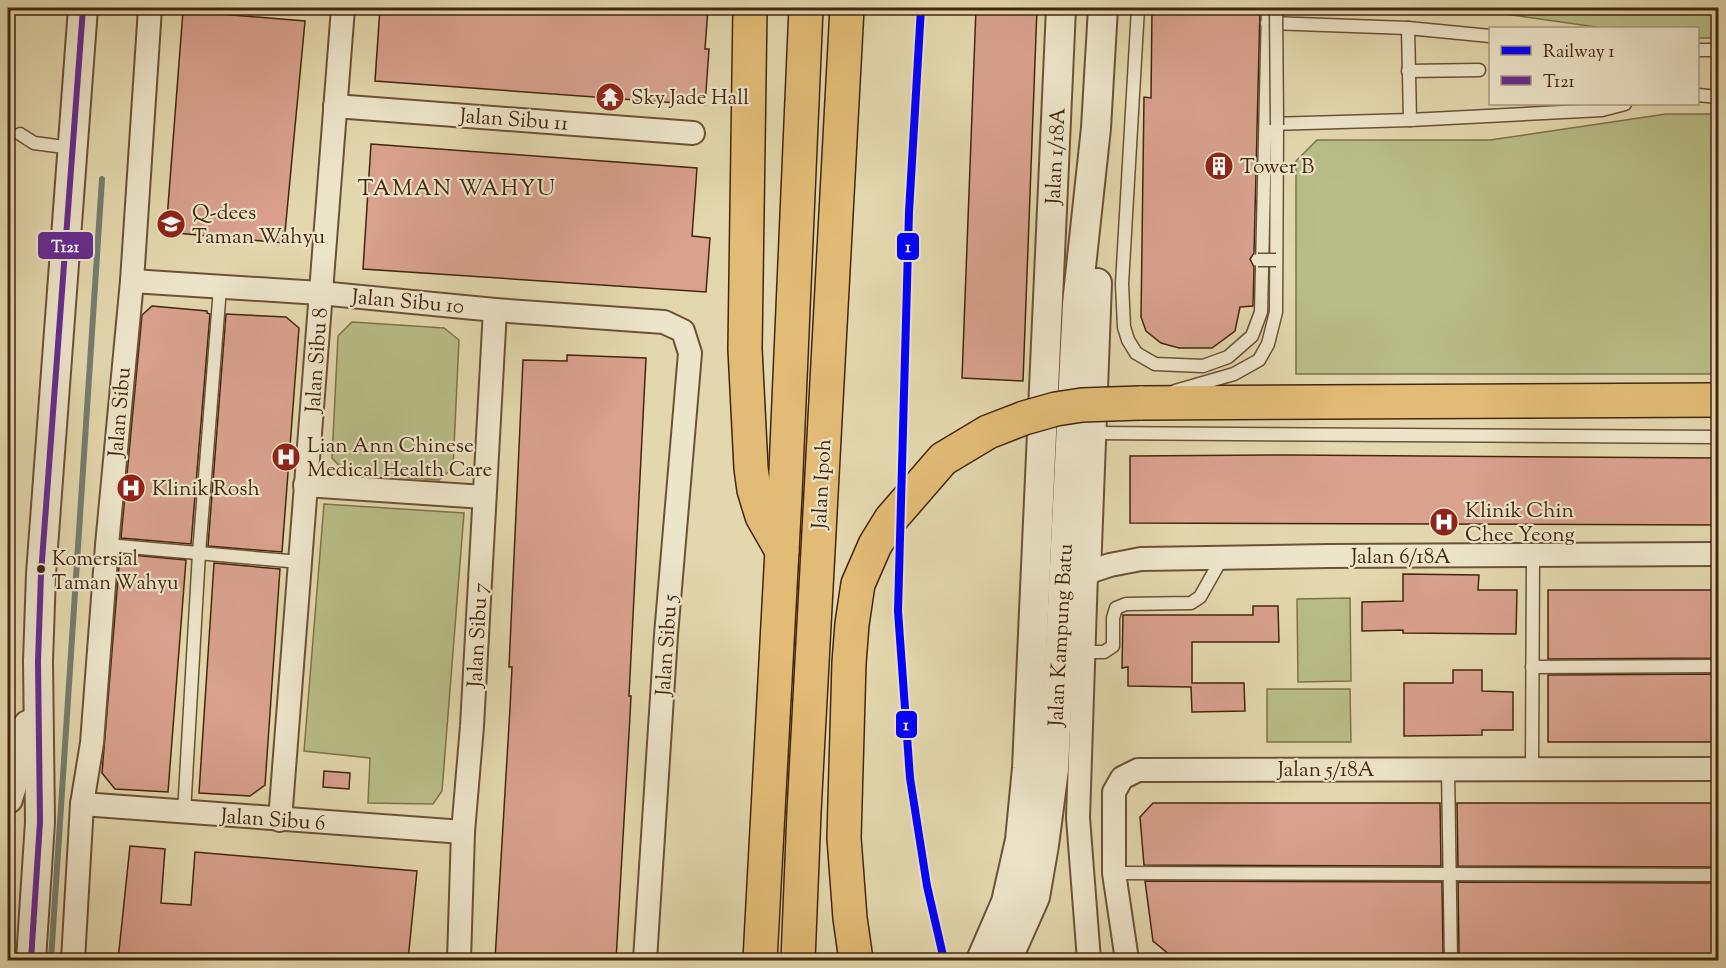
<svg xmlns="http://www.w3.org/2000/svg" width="1726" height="968" viewBox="0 0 1726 968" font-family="'Sorts Mill Goudy',serif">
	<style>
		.green { fill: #b8bd87; stroke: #7e724a; stroke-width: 1.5 }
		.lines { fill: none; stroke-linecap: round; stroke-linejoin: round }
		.stream { stroke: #767e70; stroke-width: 6 }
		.building { fill: #d9a18e; stroke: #44260d; stroke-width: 1.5 }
		.service-casing { stroke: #6c5235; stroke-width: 15 }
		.minor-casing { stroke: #6c5235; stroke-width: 26 }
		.tertiary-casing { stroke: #6c5235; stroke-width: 32 }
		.trunk-casing { stroke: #44260d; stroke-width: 36 }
		.service { stroke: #ede5ca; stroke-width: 12 }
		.minor { stroke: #ede5ca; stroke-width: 22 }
		.tertiary { stroke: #ede5ca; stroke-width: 28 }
		.trunk { stroke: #e2bc76; stroke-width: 33 }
		.service-bridge-casing { stroke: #6c5235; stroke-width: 15; stroke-linecap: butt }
		.trunk-bridge-casing { stroke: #44260d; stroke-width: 36; stroke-linecap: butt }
		.service-bridge { stroke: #ede5ca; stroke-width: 12 }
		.trunk-bridge { stroke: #e2bc76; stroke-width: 33 }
		.bus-1-casing { stroke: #ede5ca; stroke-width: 10 }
		.bus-1 { stroke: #662d91; stroke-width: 6 }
		.rail-1-casing { stroke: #ede5ca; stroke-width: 12 }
		.rail-1 { stroke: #00f; stroke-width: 8 }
		.bus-dot { fill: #44260d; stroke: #ede5ca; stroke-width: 2 }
		.labels { text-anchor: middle; stroke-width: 4.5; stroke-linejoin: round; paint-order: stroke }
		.bus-label { font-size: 20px; fill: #44260d; stroke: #ede5ca; text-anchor: start }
		.poi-label { font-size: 21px; fill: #44260d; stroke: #ede5ca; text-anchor: start }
		.street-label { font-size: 21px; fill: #44260d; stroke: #ede5ca }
		.neighbourhood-label { font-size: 22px; letter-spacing: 1.5px; fill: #44260d; stroke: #ede5ca }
		.line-badge { stroke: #ede5ca; stroke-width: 2 }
		.badge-label { font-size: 16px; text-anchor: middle; font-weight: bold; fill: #fff }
	</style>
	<rect width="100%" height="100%" fill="#e3d7ad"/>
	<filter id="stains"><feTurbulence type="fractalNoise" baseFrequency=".00333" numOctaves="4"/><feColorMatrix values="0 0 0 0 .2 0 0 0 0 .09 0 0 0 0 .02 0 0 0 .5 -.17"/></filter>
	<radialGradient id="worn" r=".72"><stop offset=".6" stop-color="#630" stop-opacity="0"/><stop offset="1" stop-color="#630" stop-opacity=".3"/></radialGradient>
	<g class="green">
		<polygon points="1313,8 1718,8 1718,38 1698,38 1698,28 1603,28 1490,12 1317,12"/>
		<polygon points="1666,114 1718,114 1718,374 1296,374 1296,161 1317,140 1490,140"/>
		<polygon points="352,322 444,328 459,340 453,468 439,480 346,473 332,458 338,336"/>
		<polygon points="324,504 464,513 442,791 433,804 368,803 370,758 304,751"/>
		<polygon points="1350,598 1351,681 1298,682 1297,599"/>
		<polygon points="1267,689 1350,689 1351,742 1267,742"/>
	</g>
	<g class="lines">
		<polyline class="stream" points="51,960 102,179"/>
	</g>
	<g class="building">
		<polygon points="380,8 708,8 705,49 709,49 705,105 375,81"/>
		<polygon points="976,8 1037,8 1023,381 962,378"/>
		<polygon points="1152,8 1260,8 1254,253 1250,259 1254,267 1253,306 1240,307 1235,331 1212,348 1179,348 1161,343 1146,331 1141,317 1144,97 1151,98"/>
		<polygon points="183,11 305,21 284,243 166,232"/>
		<polygon points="371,144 697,168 692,236 710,238 706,292 363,269"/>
		<polygon points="152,306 207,311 207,313 210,314 191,544 121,538 142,315"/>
		<polygon points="226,314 286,317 299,328 282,552 208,546"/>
		<polygon points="567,355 646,358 629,696 631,696 630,716 616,960 495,960 510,708 512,667 509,667 523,360 567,361"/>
		<polygon points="1289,455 1719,458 1719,525 1130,523 1130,456"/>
		<polygon points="120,554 186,560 168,792 115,789 102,773"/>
		<polygon points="214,563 280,569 265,785 250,796 199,793"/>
		<polygon points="1403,574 1479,575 1478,590 1517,590 1516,634 1403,633 1403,630 1362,631 1362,602 1403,601"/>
		<polygon points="1548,590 1719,590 1719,658 1548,659"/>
		<polygon points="1253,606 1278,606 1279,642 1192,642 1192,683 1244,683 1245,711 1192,712 1191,687 1128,686 1128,667 1122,668 1123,615 1253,615"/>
		<polygon points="1453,670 1482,670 1482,691 1513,692 1513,730 1482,730 1482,735 1404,736 1404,683 1453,683"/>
		<polygon points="1719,674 1719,742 1548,742 1548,675"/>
		<polygon points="324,771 350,773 349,789 323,787"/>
		<polygon points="1153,803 1440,803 1441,866 1144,865 1140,817"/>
		<polygon points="1457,803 1719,803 1719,867 1458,866"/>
		<polygon points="130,846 165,849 161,903 191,905 195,852 417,871 408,960 118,960"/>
		<polygon points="1145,881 1442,882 1443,955 1170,955 1153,941"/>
		<polygon points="1458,882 1719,883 1719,955 1459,955"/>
	</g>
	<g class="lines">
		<g class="service-casing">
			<g id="service">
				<polyline points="1138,8 1122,284 1124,327 1128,340 1136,353 1155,364 1203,366 1228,357 1252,336 1261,312 1268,8"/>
				<polyline points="1267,23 1408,28 1490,36"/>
				<polyline points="1408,28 1410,120"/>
				<polyline points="1698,50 1718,50"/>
				<polyline points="1408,71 1479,70"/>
				<polyline points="1698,95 1718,97"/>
				<polyline points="1268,124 1410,120 1602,110 1625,104"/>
				<polyline points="20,134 34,143 72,148"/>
				<polyline points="1175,391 1234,374 1259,360 1268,344 1276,312 1277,125"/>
				<polyline points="1093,433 1718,437"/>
				<polyline points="107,545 300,562"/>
				<polyline points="1084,652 1104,652 1113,646 1113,618 1116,608 1126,604 1191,603 1200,597 1222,558"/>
				<polyline points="1532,667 1718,666"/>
				<polyline points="1448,769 1451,960"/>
				<polyline points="1532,769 1533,556"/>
				<polyline points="184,813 199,553 220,288"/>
				<polyline points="1114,873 1718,875"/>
			</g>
		</g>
		<g class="minor-casing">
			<g id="minor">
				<polyline points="335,106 693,133"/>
				<polyline points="132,281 320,293 495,310 664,322 683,331 690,353 666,635 645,960"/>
				<polyline points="305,485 484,497"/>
				<polyline points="82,804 463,832"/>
				<polyline points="280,820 343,8"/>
				<polyline points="73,960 82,804 92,743 107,545 132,281 150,8"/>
				<polyline points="459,960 463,832 472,726 495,310"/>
				<polyline points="1089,960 1078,818 1086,573 1110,565 1141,559 1328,556 1718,554"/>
				<polyline points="1127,960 1114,873 1114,792 1122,778 1138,770 1718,769"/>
			</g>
		</g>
		<g class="tertiary-casing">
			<g id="tertiary">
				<polyline points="1086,573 1097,283"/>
				<polyline points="8,799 27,737 28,725"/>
				<polyline points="31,960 40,822 38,661 41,574 83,8"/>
				<polyline points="981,960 1006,902 1020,840 1027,768 1061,8"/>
				<polyline points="1007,960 1035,897 1044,845 1054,769 1077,304 1096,128 1103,8"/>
			</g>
		</g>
		<g class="trunk-casing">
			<g id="trunk">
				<polyline points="750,8 745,349 751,468 754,490 762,516 782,551"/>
				<polyline points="1140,403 1718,400"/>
				<polyline points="760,960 785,494 806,8"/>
				<polyline points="798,960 804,812 847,8"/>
			</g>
		</g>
		<use href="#service" class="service"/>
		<use href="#minor" class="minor"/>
		<use href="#tertiary" class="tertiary"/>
		<use href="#trunk" class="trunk"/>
		<g class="service-bridge-casing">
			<g id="service-bridge">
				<polyline points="1276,8 1277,125"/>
				<polyline points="1258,260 1276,260"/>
			</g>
		</g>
		<g class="trunk-bridge-casing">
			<polyline id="trunk-bridge" points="856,960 850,918 844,838 849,663 852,624 858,584 875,545 891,519 943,459 988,432 1024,418 1056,409 1082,405 1140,403"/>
		</g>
		<use href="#service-bridge" class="service-bridge"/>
		<use href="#trunk-bridge" class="trunk-bridge"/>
		<g class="bus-1-casing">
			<polyline id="bus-1" points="31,960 40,822 38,661 41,574 83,8"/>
		</g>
		<use href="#bus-1" class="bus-1"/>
		<g class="rail-1-casing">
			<polyline id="rail-1" points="921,8 909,212 898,611 910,778 927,886 944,960"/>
		</g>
		<use href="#rail-1" class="rail-1"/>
	</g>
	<defs>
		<g id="temple-disc" transform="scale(1.5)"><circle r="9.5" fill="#8f2418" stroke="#ede5ca"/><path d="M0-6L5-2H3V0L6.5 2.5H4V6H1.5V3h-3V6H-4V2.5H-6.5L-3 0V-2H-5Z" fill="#fff"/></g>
		<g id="building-disc" transform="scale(1.5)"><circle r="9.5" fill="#8f2418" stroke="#ede5ca"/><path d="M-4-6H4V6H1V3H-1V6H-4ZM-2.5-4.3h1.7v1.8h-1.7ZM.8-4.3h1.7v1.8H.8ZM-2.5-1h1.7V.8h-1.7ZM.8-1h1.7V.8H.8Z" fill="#fff"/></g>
		<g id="school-disc" transform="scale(1.5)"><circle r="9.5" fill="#8f2418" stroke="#ede5ca"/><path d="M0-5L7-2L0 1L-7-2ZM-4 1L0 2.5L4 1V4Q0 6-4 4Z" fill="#fff"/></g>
		<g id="hospital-disc" transform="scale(1.5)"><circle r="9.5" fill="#8f2418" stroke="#ede5ca"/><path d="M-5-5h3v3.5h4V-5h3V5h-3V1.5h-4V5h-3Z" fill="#fff"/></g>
	</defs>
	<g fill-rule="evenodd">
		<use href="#temple-disc" x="610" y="97"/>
		<use href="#building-disc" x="1219" y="166"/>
		<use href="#school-disc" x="171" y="224"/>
		<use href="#hospital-disc" x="286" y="457"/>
		<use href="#hospital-disc" x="131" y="488"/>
		<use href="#hospital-disc" x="1444" y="522"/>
	</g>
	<circle class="bus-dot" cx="41" cy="569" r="5"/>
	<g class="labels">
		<g class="bus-label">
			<text x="52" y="565">Komersial<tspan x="52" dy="24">Taman Wahyu</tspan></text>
		</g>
		<g class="poi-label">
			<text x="631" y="104">Sky Jade Hall</text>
			<text x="1240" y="173">Tower B</text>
			<text x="192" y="219">Q-dees<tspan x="192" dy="24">Taman Wahyu</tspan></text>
			<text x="307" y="452">Lian Ann Chinese<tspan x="307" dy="24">Medical Health Care</tspan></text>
			<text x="152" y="495">Klinik Rosh</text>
			<text x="1465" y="517">Klinik Chin<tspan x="1465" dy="24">Chee Yeong</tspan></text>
		</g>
		<g class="street-label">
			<text transform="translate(514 119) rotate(4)" y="7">Jalan Sibu 11</text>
			<text transform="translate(1055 156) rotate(-87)" y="7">Jalan 1/18A</text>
			<text transform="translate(408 301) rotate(5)" y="7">Jalan Sibu 10</text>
			<text transform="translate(316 360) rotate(-86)" y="7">Jalan Sibu 8</text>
			<text transform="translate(119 412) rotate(-85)" y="7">Jalan Sibu</text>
			<text transform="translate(821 484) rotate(-87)" y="7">Jalan Ipoh</text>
			<text x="1401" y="563">Jalan 6/18A</text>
			<text transform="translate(477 635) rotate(-87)" y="7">Jalan Sibu 7</text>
			<text transform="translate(1060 635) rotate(-87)" y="7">Jalan Kampung Batu</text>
			<text transform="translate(666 645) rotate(-86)" y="7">Jalan Sibu 5</text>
			<text x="1326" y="776">Jalan 5/18A</text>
			<text transform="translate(273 819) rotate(4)" y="7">Jalan Sibu 6</text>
		</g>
		<g class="neighbourhood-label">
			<text x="457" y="195">TAMAN WAHYU</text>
		</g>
	</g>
	<g class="line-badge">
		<rect x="37" y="231" width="57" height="29" rx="6" fill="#662d91"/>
		<rect x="896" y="232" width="24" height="29" rx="6" fill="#00f"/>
		<rect x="895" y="710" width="23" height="29" rx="6" fill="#00f"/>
	</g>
	<g class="badge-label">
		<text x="65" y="252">T121</text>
		<text x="908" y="252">1</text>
		<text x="906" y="730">1</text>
	</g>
	<rect width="1726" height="968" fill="none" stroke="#e3d7ad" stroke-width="30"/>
	<rect x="9" y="9" width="1708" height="950" fill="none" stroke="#44260d" stroke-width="3"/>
	<rect x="15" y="15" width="1696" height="938" fill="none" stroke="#44260d" stroke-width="1.5"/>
	<rect x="1489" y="27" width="210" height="78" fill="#ede5ca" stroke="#a9997e" stroke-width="1.5"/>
	<rect x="1501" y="46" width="30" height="9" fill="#0000ff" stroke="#a9997e" stroke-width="1.5"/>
	<text x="1543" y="57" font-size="18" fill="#44260d">Railway 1</text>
	<rect x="1501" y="76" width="30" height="9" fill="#662d91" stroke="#a9997e" stroke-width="1.5"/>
	<text x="1543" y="87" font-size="18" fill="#44260d">T121</text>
	<rect width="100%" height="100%" filter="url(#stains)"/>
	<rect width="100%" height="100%" fill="url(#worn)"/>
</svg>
